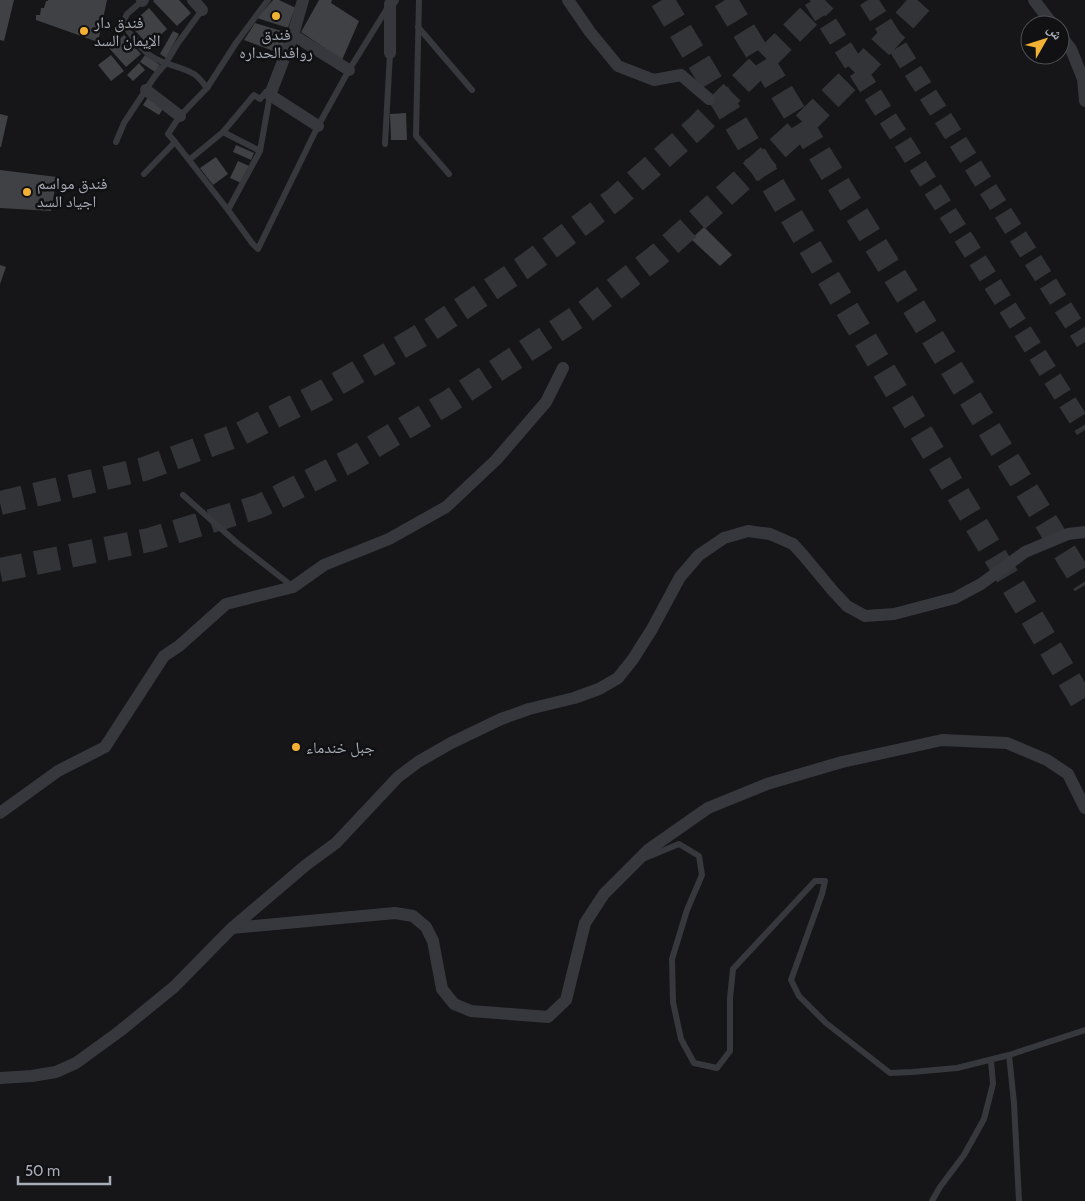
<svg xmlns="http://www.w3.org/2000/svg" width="1085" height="1201" viewBox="0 0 1085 1201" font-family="Cabin,'Noto Naskh Arabic',sans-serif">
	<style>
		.building { fill: #404145 }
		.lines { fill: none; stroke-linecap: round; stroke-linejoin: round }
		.secondary-tunnel { stroke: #333438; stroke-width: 19; stroke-dasharray: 19 9; stroke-linecap: butt }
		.highway-tunnel { stroke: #333438; stroke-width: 24; stroke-dasharray: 24 12; stroke-linecap: butt }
		.lane { stroke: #37383d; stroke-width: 6 }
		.street { stroke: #37383d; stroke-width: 12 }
		.poi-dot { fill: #f2b134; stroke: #111113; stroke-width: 2 }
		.labels { text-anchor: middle; stroke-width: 5; stroke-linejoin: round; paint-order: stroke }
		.poi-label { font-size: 16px; fill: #a8adb8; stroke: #111113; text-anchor: start }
	</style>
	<rect width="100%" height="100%" fill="#161618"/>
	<g class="building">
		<polygon points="0,0 14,0 4,41 0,40"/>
		<polygon points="48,0 107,0 98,42 36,20 36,15 40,15 41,8 44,8 46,1 48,1"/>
		<polygon points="154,0 179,0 191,13 177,26 153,1"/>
		<polygon points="273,0 279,0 296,8 293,13 288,28 257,18"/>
		<polygon points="319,0 332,0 331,3 359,21 342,60 301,32"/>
		<polygon points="149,8 167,29 149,46 130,25"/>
		<polygon points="255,23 288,33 284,48 281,48 279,53 244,40"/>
		<polygon points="173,31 179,34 166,58 160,54"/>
		<polygon points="124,35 141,54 126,67 109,48"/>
		<polygon points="111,55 124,71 111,81 98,65"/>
		<polygon points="145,55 160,65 155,72 140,62"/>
		<polygon points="139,63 145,70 133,81 127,75"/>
		<polygon points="149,96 164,107 159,115 143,105"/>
		<polygon points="406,113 407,140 391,140 390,114"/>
		<polygon points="0,114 8,116 1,147 0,147"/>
		<polygon points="236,145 254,153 251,160 233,152"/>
		<polygon points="216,157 228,174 213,185 200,168"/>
		<polygon points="238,161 249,166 241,183 230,178"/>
		<polygon points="0,170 57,177 51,211 0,208"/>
		<polygon points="704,227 732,255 720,266 691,239"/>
		<polygon points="0,265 6,267 0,284"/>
	</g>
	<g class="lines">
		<g class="secondary-tunnel">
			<polyline points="813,0 1085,430"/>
			<polyline points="868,0 1085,342"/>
		</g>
		<g class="highway-tunnel">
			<polyline points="662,0 1085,706"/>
			<polyline points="725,0 1085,585"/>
			<polyline points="0,503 144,469 240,434 323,392 425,333 524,267 615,199 696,128 825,0"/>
			<polyline points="0,570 149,540 260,506 351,460 450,401 582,314 657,256 798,130 866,63 923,0"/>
		</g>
		<g class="lane">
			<polyline points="419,0 416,136 449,174"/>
			<path d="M 142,1 L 127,14 L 123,23 C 129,32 142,50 151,56 C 164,65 180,66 194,74 C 199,77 203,83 207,88"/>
			<polyline points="418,27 472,90"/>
			<polyline points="223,132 260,151"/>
			<polyline points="116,142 124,123 155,76 166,63 178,43 202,10"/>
			<polyline points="175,142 228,210 260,151 270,95 266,92 260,99 254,95 223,132 189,160"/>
			<polyline points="385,144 390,53"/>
			<polyline points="144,174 175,142 168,134 180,116 207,88 236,43 268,0"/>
			<polyline points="228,210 252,243 258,249 318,126 349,70 388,7"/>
			<polyline points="183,495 236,542 292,586"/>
			<polyline points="645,858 679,844 699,856 702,875 687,910 672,959 673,1002 681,1039 694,1063 717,1068 730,1051 730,998 733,969 815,881 825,881 822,894 791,980 799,996 826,1023 890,1073 912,1072 957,1068 1009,1055 1014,1103 1019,1201"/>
			<polyline points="1009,1055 1085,1030"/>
			<polyline points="932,1201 940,1187 964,1155 984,1119 993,1084 991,1060"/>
		</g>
		<g class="street">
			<polyline points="193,0 202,10"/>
			<polyline points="303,0 293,35 270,95 318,126"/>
			<polyline points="568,0 590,32 618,66 654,80 681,75 709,99"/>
			<polyline points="1034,0 1053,25"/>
			<polyline points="142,1 143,0"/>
			<polyline points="293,35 349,70"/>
			<polyline points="1060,35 1071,49 1083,79 1085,101"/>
			<polyline points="390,53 390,4 393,0"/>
			<polyline points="146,90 180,116"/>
			<polyline points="0,813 58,771 105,747 164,656 179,646 226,604 293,587 324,565 389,539 446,507 496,460 546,402 563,368"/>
			<polyline points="232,928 395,913 413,916 426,927 433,941 442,989 454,1004 471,1011 548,1017 566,1000 585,923 604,894 648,850 708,808 767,784 842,762 942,740 1007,743 1047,760 1068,774 1085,808"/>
			<polyline points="0,1078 32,1076 56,1072 76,1063 120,1031 174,987 232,928 306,865 336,843 398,777 418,762 451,743 501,719 529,709 574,698 599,689 618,678 633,659 652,629 680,577 699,555 724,538 748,531 770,534 793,544 803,555 833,591 847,606 865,616 894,614 955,598 981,584 1025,552 1068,534 1085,532"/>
		</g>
	</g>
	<g class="poi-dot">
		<circle cx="276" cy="16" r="5"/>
		<circle cx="84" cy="31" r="5"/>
		<circle cx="27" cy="192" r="5"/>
		<circle cx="296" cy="747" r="5"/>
	</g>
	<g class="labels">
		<g class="poi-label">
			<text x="94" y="28">فندق دار<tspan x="94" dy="18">الإيمان السد</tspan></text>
			<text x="276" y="40" text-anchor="middle">فندق<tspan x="276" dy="18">روافدالحدارہ</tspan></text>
			<text x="37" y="189">فندق مواسم<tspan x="37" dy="18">اجياد السد</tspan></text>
			<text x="306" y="753">جبل خندماء</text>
		</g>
	</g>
	<g transform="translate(1045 40) rotate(51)"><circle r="24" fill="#111113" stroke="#4d4f55"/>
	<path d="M0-4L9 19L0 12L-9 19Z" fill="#f2b134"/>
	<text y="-8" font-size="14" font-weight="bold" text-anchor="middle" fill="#a8adb8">ش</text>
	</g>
	<path d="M18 1176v8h92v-8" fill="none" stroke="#a8adb8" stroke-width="2.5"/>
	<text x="25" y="1176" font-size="15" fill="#a8adb8" stroke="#111113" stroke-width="4" paint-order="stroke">50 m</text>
</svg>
